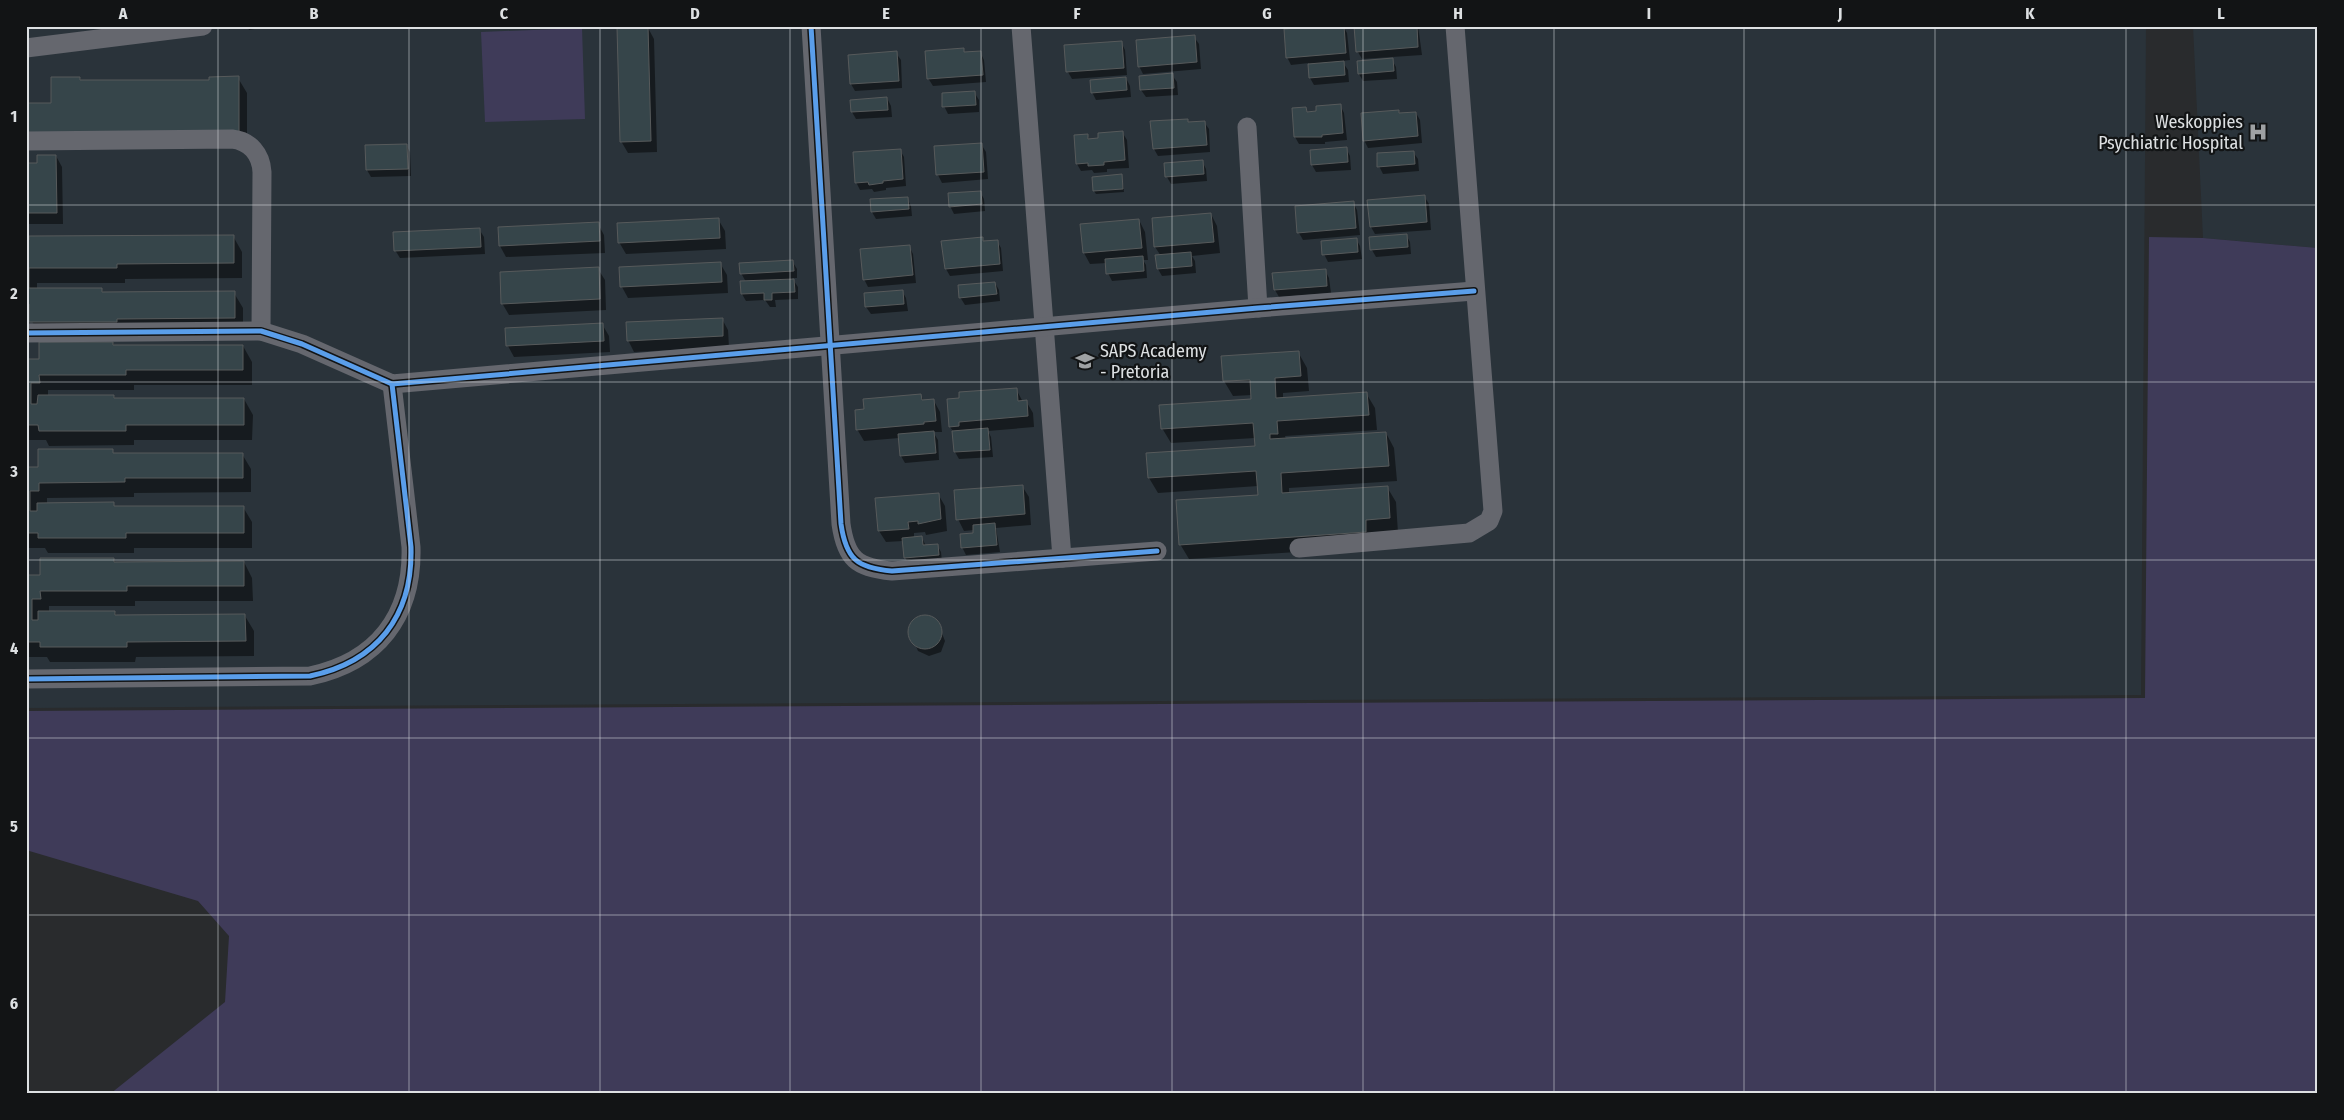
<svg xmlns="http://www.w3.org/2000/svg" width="2344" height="1120" viewBox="0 0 2344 1120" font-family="'Fira Sans Condensed',sans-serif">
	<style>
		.built { fill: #2a333a }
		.green { fill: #3f3b59 }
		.shadow { fill: #0007 }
		.building { fill: #36454a; stroke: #575a5b }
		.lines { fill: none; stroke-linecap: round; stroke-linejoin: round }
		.minor { stroke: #65676e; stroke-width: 19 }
		.cycleway-casing { stroke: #121415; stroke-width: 8 }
		.cycleway { stroke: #5a9eea; stroke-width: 5 }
		.grid { fill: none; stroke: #dde0e2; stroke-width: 1; stroke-opacity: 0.55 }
		.labels { text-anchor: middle; stroke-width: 4.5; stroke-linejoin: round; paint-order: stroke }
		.poi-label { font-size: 18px; fill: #dde0e2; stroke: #121415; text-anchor: end }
		.neatline { fill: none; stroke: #dde0e2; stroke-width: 2 }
		.grid-label { font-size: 16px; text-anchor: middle; font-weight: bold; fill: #dde0e2 }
	</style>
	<rect width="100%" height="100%" fill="#292b2d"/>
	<g class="built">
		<polygon points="26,26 2146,26 2141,695 26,708"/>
		<polygon points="2193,26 2318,26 2318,248 2203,238"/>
	</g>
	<g class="green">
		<polygon points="582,28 585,119 485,122 481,32"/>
		<polygon points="2149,237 2203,238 2318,248 2318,1094 110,1094 225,1002 229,936 198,901 26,850 26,711 2145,698"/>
	</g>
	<g class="shadow">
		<polygon points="247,26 271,26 249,30"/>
		<polygon points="1343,26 1347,33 1350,60 1342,61 1348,70 1349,82 1314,85 1310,78 1309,63 1291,65 1287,57"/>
		<polygon points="1361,26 1418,26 1422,55 1362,59 1358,52"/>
		<polygon points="648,28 654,39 657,152 628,153 621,141"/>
		<polygon points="1194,37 1199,44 1201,69 1143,74 1139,66"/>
		<polygon points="1121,42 1125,50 1127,75 1072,79 1068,72 1066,46"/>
		<polygon points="963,50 965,54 980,52 984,60 986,82 933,86 928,78"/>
		<polygon points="896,53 901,60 902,88 855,91 851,84"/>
		<polygon points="1392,60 1396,67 1397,79 1363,81 1359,74"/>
		<polygon points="1172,75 1177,82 1178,95 1146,97 1141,90 1140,77"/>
		<polygon points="80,78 82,82 211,81 238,78 247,93 247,147 26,148 26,97 30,104 53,104"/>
		<polygon points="1126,78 1130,86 1131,97 1096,100 1092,92"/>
		<polygon points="974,92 979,100 979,112 948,114 944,106"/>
		<polygon points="887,98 891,106 892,117 856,119 852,112"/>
		<polygon points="1340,105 1344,113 1347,140 1325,142 1325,144 1299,144 1295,137 1305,108 1308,113"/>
		<polygon points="1399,111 1400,114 1416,113 1420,120 1422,143 1368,148 1364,140"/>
		<polygon points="1187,120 1189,123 1204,122 1209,129 1210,152 1158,156 1154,149"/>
		<polygon points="1122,132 1127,140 1129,168 1107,169 1107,172 1094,173 1092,170 1081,171 1077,164 1087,135 1090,140"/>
		<polygon points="981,144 986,152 988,179 942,183 938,175 935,148"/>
		<polygon points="406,145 410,152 411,176 371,177 367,170 366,146"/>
		<polygon points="1346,148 1350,156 1351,170 1316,172 1312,165"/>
		<polygon points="900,150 904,157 906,186 886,188 886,190 874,192 872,189 860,190 856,182"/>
		<polygon points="1413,152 1418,159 1419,171 1383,174 1379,166"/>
		<polygon points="56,156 62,167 63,224 26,224 26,158 30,165 39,164"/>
		<polygon points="1202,161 1206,169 1207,181 1171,184 1167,177"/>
		<polygon points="1122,176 1124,192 1096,194 1094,191"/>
		<polygon points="980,192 984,199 985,211 954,214 950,206"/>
		<polygon points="1424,196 1429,204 1431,230 1375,234 1371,227 1369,201"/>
		<polygon points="907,198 911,206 912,216 876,219 872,212"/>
		<polygon points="1353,203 1357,210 1360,235 1303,240 1299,233 1297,208"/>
		<polygon points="1211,214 1217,226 1220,253 1192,256 1195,261 1196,273 1162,276 1158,269 1161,256 1155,247"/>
		<polygon points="718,219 725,231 726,249 626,254 619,242"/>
		<polygon points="1139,220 1145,232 1148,260 1143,260 1146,265 1147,278 1112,281 1108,273 1107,263 1090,264 1084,253 1082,225"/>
		<polygon points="598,224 604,235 605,253 506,257 500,246"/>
		<polygon points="479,229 484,237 485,254 400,258 395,250"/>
		<polygon points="1406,235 1410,242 1411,254 1376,257 1372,250"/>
		<polygon points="233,236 242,252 242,278 125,279 125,283 37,283 37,289 101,289 104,293 234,293 243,308 243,333 40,337 31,319 26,319 26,241"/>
		<polygon points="982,238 984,242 997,241 1001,248 1003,271 950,276 946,269 943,242"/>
		<polygon points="1356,239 1360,246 1362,259 1328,262 1324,254"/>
		<polygon points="909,246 913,254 916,283 868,287 864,279"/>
		<polygon points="792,261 797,269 797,278 792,278 798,287 798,299 775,300 776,307 770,307 765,300 746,301 742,294 746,282 741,273"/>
		<polygon points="720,263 727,275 728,293 628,298 622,287"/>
		<polygon points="598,269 605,280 606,310 509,315 502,303"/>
		<polygon points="1325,270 1329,278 1331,293 1279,297 1275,290 1274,274"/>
		<polygon points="995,283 999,290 1000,301 965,305 960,297"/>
		<polygon points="902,291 906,298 908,311 871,314 866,307"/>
		<polygon points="722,319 728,330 729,347 634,352 628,340"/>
		<polygon points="602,324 609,336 610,352 514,357 508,346"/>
		<polygon points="113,343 115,346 243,346 252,362 252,385 134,385 134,390 48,390 48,396 114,396 116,400 244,399 253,415 252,440 134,440 134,445 49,446 46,440 26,440 26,360 40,360"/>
		<polygon points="1298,352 1307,368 1309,391 1283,393 1283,399 1366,393 1375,408 1377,430 1285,436 1286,439 1386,433 1394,448 1397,481 1289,488 1289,494 1387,487 1396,502 1398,533 1374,547 1189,559 1180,544 1259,496 1258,486 1158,493 1149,478 1148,454 1256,447 1255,438 1171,443 1162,428 1253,401 1252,395 1233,396 1224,381"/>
		<polygon points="1016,389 1023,402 1026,401 1033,413 1034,427 988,431 991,437 993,457 959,459 955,452 953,431 950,427"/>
		<polygon points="921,395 924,401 934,401 940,412 942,432 933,432 938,440 939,460 905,463 901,456 899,438 864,441 857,429"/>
		<polygon points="112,451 114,454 242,454 251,469 251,492 134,493 134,497 47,498 47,504 113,504 115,508 243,507 252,522 252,548 134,548 134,553 48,553 45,548 26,548 26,468 40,468"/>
		<polygon points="1022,486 1029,497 1031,525 996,528 1000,552 966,555 962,547 975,534 974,530 964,531 958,519"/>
		<polygon points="938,494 945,506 947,531 926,535 925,532 914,533 914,538 922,538 926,546 937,545 941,552 942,562 909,565 905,557 903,541 886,542 879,531"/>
		<polygon points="114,559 116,563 244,562 252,578 253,601 135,601 135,606 49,606 49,612 115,612 117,616 245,616 254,631 254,656 136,657 135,662 50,662 47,657 26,657 26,577 41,577"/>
		<polygon points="925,617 937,621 945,641 941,652 929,656 918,651 910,632 914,621"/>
	</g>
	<g class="building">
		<polygon points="648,26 651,141 620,142 617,27"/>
		<polygon points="1325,26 1344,26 1346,53 1286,58 1284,29"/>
		<polygon points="1354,26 1417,26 1418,47 1356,52"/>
		<polygon points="1195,35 1197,62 1138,67 1136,40"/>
		<polygon points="1122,41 1124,68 1066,72 1064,45"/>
		<polygon points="964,48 964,52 981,51 983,75 927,79 925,51"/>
		<polygon points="897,51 899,81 850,84 848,55"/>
		<polygon points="1393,58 1394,71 1358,74 1357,61"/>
		<polygon points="1344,61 1345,75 1309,78 1308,64"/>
		<polygon points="1173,73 1174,88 1140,90 1139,76"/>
		<polygon points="239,76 239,132 26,133 26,103 51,103 51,77 80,77 80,80 209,80 209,77"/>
		<polygon points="1126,77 1127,90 1091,93 1090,80"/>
		<polygon points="975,91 976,105 942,107 942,93"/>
		<polygon points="887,97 888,110 851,112 850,100"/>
		<polygon points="1341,104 1343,133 1322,135 1322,137 1294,137 1292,108 1306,107 1307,112 1316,111 1316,106"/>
		<polygon points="1399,110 1399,113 1416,112 1418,136 1363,141 1361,113"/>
		<polygon points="1188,119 1188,122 1205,121 1207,145 1153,149 1150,121"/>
		<polygon points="1123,131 1125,160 1104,162 1104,165 1088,166 1088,163 1076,164 1074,135 1088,134 1088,139 1098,138 1098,133"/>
		<polygon points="982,143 984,172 936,175 934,146"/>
		<polygon points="407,144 408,169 366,170 365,145"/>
		<polygon points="1347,147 1348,162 1311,165 1310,150"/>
		<polygon points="901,149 903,179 883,181 883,183 869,185 868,182 855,183 853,152"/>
		<polygon points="1414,151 1415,164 1377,167 1377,153"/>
		<polygon points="37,155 56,155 57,213 26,213 26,163 37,163"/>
		<polygon points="1203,160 1204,174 1165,177 1164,163"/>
		<polygon points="1122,174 1123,189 1093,191 1092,177"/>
		<polygon points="981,191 982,204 949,207 948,193"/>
		<polygon points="1425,195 1427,222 1370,227 1367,200"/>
		<polygon points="908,197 909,209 871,212 870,199"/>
		<polygon points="1354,201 1356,228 1297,233 1295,206"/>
		<polygon points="1211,213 1214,242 1154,247 1152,218"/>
		<polygon points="719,218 720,238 618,243 617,223"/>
		<polygon points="1139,219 1142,248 1083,253 1080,224"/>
		<polygon points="599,222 600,241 499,246 498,227"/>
		<polygon points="480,228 481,247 394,251 393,232"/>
		<polygon points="1407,234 1408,247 1370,250 1369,237"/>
		<polygon points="234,235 234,263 117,264 117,268 29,268 29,288 102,288 102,292 235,291 235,318 117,319 117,322 29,322 29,304 26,304 26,240 29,240 29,236"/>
		<polygon points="983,237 983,241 998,240 1000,264 945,269 941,241"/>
		<polygon points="1357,238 1358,252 1322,255 1321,241"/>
		<polygon points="910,245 913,275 863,280 860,249"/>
		<polygon points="1191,252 1192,266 1157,269 1155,255"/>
		<polygon points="1143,256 1144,271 1106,274 1105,259"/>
		<polygon points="793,260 794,271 740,274 739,263"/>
		<polygon points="721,262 722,282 620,287 619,267"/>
		<polygon points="599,267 600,299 501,304 500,272"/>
		<polygon points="1326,269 1327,286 1274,290 1272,273"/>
		<polygon points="794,279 795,292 772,293 772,300 764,300 764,293 741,294 740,281"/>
		<polygon points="995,282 997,294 959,298 958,285"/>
		<polygon points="903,290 904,304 865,307 864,293"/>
		<polygon points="723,318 723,336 627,341 626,322"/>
		<polygon points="603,323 604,341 506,346 505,328"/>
		<polygon points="39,342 113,342 113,345 243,345 243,370 126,370 126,375 39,375 40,383 31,383 31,404 37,404 38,395 114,395 114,398 244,398 244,425 126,425 126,431 39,431 38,425 26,425 26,359 39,359"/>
		<polygon points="1299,351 1301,376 1275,378 1276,398 1367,392 1369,415 1277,421 1278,434 1270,434 1270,439 1386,432 1389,466 1281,473 1282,493 1388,486 1390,518 1366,520 1366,532 1179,545 1176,500 1258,495 1256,471 1148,478 1146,453 1255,446 1253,423 1161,429 1159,405 1251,399 1250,380 1223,381 1221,356"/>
		<polygon points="1017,388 1018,401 1027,400 1028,416 959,422 959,426 949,427 947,399 959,398 959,392"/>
		<polygon points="921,394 922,400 934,399 936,421 924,422 924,424 856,430 855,410 864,409 863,399"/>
		<polygon points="988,428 990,450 954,452 952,431"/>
		<polygon points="934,431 936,453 900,456 898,434"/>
		<polygon points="38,449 113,449 113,453 243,453 243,478 125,478 125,482 39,483 39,491 30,491 30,511 37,511 37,503 114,502 114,506 244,506 244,533 126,533 126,538 38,538 38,533 26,533 26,467 38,467"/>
		<polygon points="1023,485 1025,514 956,520 954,490"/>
		<polygon points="939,493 941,519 918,524 918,521 908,522 909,529 878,531 875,498"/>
		<polygon points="995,523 997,545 961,548 960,534 973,533 973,525"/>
		<polygon points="922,536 923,545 938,544 939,555 904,558 902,538"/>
		<polygon points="40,558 114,558 114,562 244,561 244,586 127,586 127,591 40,591 41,599 32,599 32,620 38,620 38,611 115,611 115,615 245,614 246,641 127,642 127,647 40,647 40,642 26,642 26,575 40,575"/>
		<circle cx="925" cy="632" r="17"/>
	</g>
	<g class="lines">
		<g class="minor">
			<path d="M 811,26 L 841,524 C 846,559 857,568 892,571 L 1157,551"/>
			<polyline points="1021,26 1062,558"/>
			<polyline points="26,48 203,26"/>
			<polyline points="1247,127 1258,308"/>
			<path d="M 26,141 L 232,139 C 250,141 261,154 262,172 L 261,331"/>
			<polyline points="26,333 261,331 302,344 392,384 1258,308 1474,291"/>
			<polyline points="1299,548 1469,533 1489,521 1493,511 1455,26"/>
			<path d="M 26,679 L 310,676 C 377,662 413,616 411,547 L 392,384"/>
		</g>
		<g class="cycleway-casing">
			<g id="cycleway">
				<path d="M 811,26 L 841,524 C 846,559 857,568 892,571 L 1157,551"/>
				<polyline points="26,333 261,331 302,344 392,384 1258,308 1474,291"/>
				<path d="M 26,679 L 310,676 C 377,662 413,616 411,547 L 392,384"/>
			</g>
		</g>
		<use href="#cycleway" class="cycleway"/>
	</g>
	<path class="grid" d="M 218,26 L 218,1094M 409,26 L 409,1094M 600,26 L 600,1094M 790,26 L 790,1094M 981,26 L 981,1094M 1172,26 L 1172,1094M 1363,26 L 1363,1094M 1554,26 L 1554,1094M 1744,26 L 1744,1094M 1935,26 L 1935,1094M 2126,26 L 2126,1094M 26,205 L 2318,205M 26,382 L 2318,382M 26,560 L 2318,560M 26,738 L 2318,738M 26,915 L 2318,915"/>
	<defs>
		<g id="hospital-bare" transform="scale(1.5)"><path d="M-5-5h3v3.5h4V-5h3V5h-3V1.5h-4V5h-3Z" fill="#9ea1a3" stroke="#121415" stroke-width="2.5" paint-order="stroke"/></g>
		<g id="university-bare" transform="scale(1.5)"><path d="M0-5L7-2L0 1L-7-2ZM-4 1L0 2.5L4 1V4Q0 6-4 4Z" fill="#9ea1a3" stroke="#121415" stroke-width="2.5" paint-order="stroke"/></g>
	</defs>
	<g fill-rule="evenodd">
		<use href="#hospital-bare" x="2258" y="132"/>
		<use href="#university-bare" x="1085" y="361"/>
	</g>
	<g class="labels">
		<g class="poi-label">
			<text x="2243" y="128">Weskoppies<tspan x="2243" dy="21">Psychiatric Hospital</tspan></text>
			<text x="1100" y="357" text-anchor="start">SAPS Academy<tspan x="1100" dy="21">- Pretoria</tspan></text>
		</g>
	</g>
	<rect width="2344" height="1120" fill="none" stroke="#121415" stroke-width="55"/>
	<rect x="28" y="28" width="2288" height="1064" class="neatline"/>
	<g class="grid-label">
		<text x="123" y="19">A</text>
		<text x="314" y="19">B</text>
		<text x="504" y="19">C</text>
		<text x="695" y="19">D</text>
		<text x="886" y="19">E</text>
		<text x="1077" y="19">F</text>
		<text x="1267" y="19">G</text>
		<text x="1458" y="19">H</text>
		<text x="1649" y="19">I</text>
		<text x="1840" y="19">J</text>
		<text x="2030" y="19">K</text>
		<text x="2221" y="19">L</text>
		<text x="14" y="122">1</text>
		<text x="14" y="299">2</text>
		<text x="14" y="477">3</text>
		<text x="14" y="654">4</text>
		<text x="14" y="832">5</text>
		<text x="14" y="1009">6</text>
	</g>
</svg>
